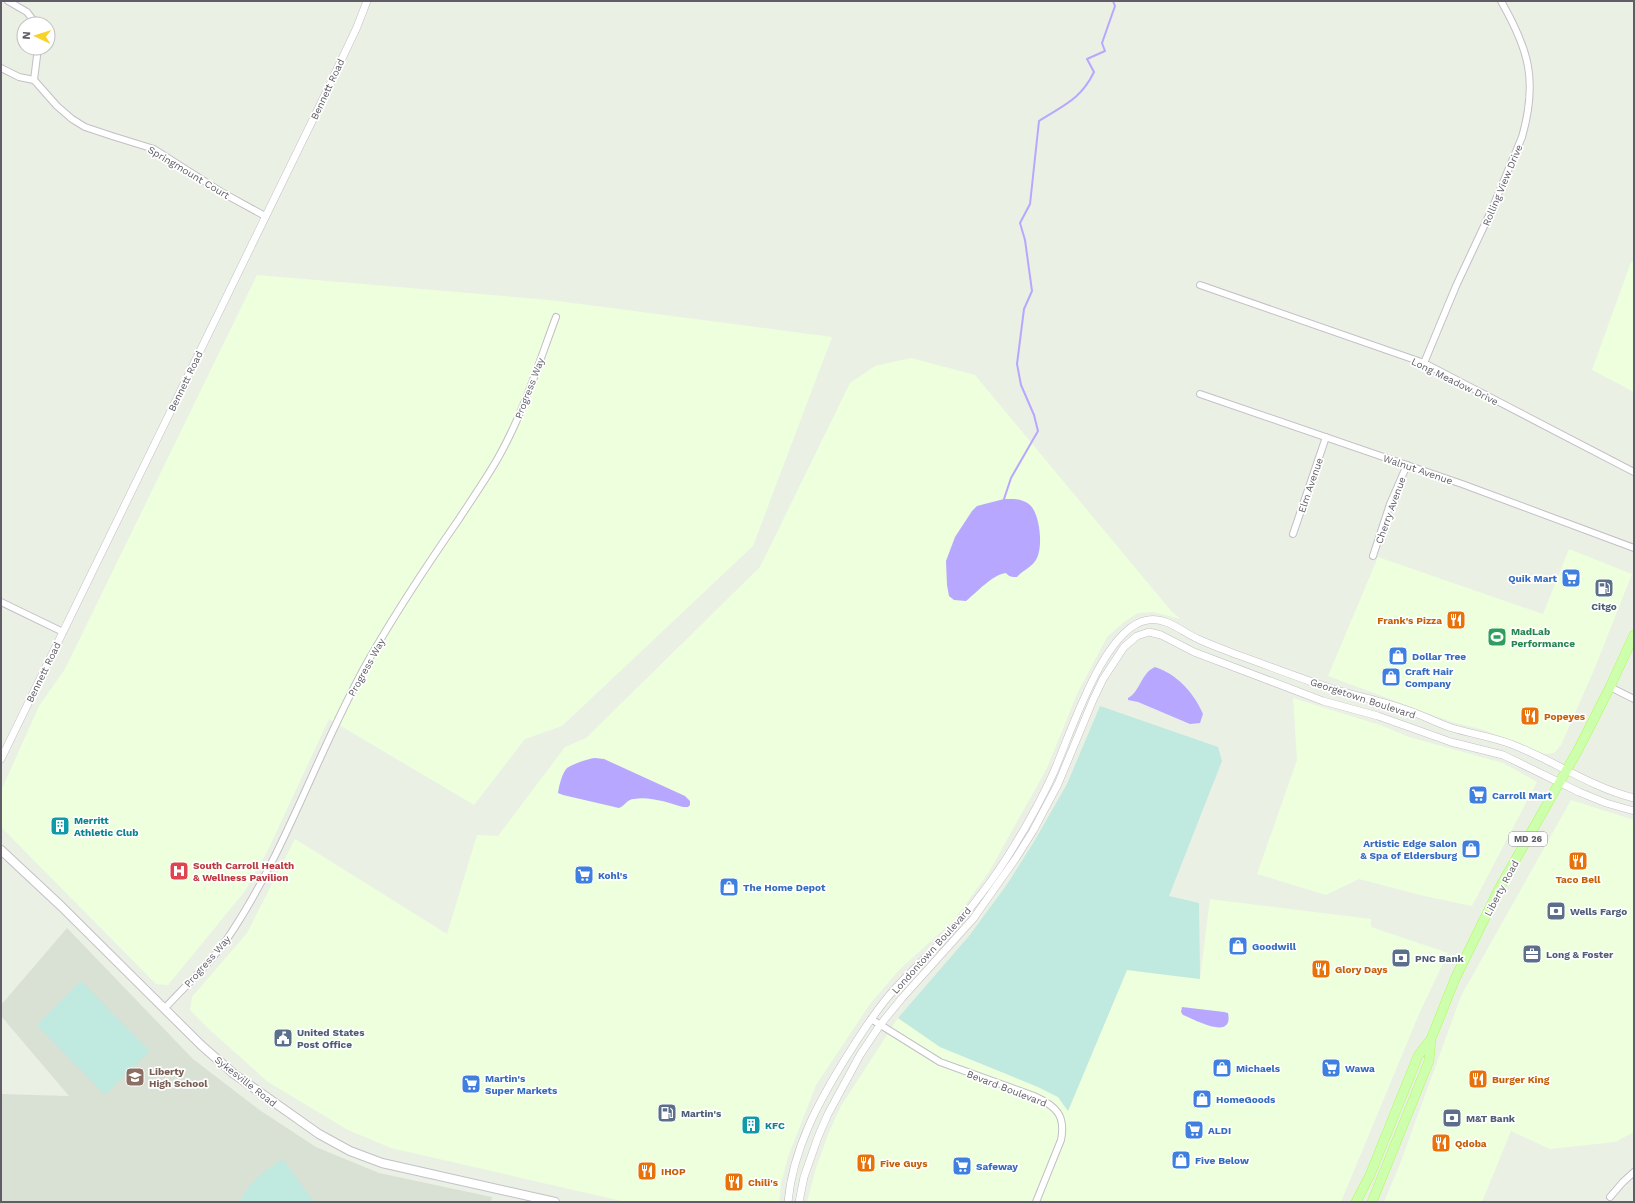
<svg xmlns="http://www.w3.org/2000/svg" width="1635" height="1203" viewBox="0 0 1635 1203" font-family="'Work Sans',sans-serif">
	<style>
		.commercial { fill: #edffdc }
		.education { fill: #d9e1d4 }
		.green { fill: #c0e9df }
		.water { fill: #b7a7ff }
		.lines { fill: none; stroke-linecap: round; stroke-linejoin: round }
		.stream { stroke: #b7a7ff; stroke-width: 2 }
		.minor-casing { stroke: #c2bfc7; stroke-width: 8 }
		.tertiary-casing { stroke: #c2bfc7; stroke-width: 8 }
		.secondary-casing { stroke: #c3c0c9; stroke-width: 10 }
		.primary-casing { stroke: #acfb53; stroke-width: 10 }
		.minor { stroke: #fff; stroke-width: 6 }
		.tertiary { stroke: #fff; stroke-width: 7 }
		.secondary { stroke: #fff; stroke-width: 8 }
		.primary { stroke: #ceffac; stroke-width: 9 }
		.labels { text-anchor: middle; stroke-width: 3.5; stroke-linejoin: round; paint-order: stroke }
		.shield { fill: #fff; stroke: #908e95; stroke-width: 1 }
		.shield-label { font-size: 9px; font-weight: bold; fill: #605d67 }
		.street-label { font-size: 10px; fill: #605d67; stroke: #fff }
		.shop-label { font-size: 10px; font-weight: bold; fill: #366cbe; stroke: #fff; text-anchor: start }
		.service-label { font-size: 10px; font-weight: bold; fill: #4e5e75; stroke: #fff; text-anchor: start }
		.food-label { font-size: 10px; font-weight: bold; fill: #c56008; stroke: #fff; text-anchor: start }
		.leisure-label { font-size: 10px; font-weight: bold; fill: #27864d; stroke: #fff; text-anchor: start }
		.culture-label { font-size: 10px; font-weight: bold; fill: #0d838f; stroke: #fff; text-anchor: start }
		.health-label { font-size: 10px; font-weight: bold; fill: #be3a42; stroke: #fff; text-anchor: start }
		.education-label { font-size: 10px; font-weight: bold; fill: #785e54; stroke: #fff; text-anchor: start }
	</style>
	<rect width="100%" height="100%" fill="#ebf0e5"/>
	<g class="commercial">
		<polygon points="1631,262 1634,263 1634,392 1592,370"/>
		<polygon points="257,275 550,300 832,337 753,546 562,726 525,739 474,805 329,719 267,852 245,891 168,985 156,984 1,827 1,791 39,706 65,669"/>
		<polygon points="911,358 975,375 1172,612 1181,619 1153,612 1138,613 1124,622 1107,637 1077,694 1047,768 989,872 954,920 899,970 870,1004 816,1085 788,1157 781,1184 779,1202 626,1202 391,1148 348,1130 268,1082 211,1031 190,1010 192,997 247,933 295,839 447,934 477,835 498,836 565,747 586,738 760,567 850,383 875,366"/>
		<polygon points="1569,549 1632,574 1594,670 1561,745 1554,753 1545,754 1484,730 1452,722 1328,676 1378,557 1543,614"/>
		<polygon points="1293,698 1380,725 1409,737 1503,763 1537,782 1472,906 1424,896 1359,879 1326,895 1257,874 1297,760"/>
		<polygon points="1571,800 1634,820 1634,1132 1615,1142 1550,1149 1511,1131 1482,1202 1384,1202 1400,1164 1461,996"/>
		<polygon points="1210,899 1371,919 1371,927 1448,953 1419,1014 1341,1202 807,1202 816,1168 829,1132 841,1106 898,1018 940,1047 1038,1087 1058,1097 1068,1111 1127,970 1200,979"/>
	</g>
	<polygon class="education" points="67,928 193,1059 261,1111 316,1147 379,1173 492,1197 491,1202 1,1202 1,1094 69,1096 1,1016 1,1005"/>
	<g class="green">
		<polygon points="1100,706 1218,747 1222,761 1169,896 1199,903 1200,979 1127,970 1068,1111 1058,1097 1038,1087 940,1047 898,1018 969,936 1008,883 1035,840 1067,784"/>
		<polygon points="81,981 150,1051 105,1095 37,1025"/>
		<path d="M 283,1159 L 314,1202 L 240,1202 C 249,1181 264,1171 283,1159 Z"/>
	</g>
	<g class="water">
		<path d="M 1004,499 C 1013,499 1022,498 1030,505 C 1040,514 1043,546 1037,558 C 1033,567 1023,570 1017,577 C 1012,577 1009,577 1006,573 C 993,574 976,593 966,601 L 954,600 L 949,596 L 947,585 L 946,561 L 955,537 L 972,511 L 977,506 Z"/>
		<path d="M 1155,667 C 1177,674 1194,693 1203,714 L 1200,723 L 1190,724 L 1138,702 L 1128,700 L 1128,698 C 1140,692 1141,673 1155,667 Z"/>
		<path d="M 595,758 L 604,759 L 685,796 L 690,801 L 690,805 L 688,807 L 683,807 C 669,803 650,796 634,799 C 627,799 625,806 619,808 L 563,795 L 558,793 C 559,786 562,773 567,768 C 573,764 587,759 595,758 Z"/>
		<path d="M 1182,1007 L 1224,1012 L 1228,1013 C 1234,1042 1194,1019 1183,1015 L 1181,1012 Z"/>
	</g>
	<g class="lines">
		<path class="stream" d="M 1004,499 L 1011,478 L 1038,431 L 1034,415 L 1021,385 L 1017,364 L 1024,309 L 1032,291 L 1025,240 L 1020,223 L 1030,204 L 1039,121 C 1064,105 1081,99 1094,72 L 1087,59 L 1105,51 L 1102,43 L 1115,6 L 1113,1"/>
		<g class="minor-casing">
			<g id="minor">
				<polyline points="8,1 27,12 36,24"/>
				<polyline points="1,68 19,77 34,80"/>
				<polyline points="34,80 57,106 72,119 85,127 112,136 154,149 223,193 265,216"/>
				<polyline points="34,80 38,48"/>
				<polyline points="1200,285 1424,363 1634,472"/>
				<path d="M 1424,363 L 1456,286 L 1492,209 L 1522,137 C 1538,81 1529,50 1501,1"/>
				<polyline points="1200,394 1462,484 1634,548"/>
				<polyline points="1293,534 1326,437"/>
				<polyline points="1373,556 1390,504 1407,465"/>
				<polyline points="1,602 63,632"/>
				<polyline points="1610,687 1634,699"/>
				<path d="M 165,1008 C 188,983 215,959 233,930 C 288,846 319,748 368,661 C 396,612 427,565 459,519 C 472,499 486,479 498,458 C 523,414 538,365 556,317"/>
				<path d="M 871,1019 L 940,1062 L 1034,1096 C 1056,1106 1066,1115 1061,1140 L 1036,1202"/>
				<polyline points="1610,1197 1623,1182 1634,1172"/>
			</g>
		</g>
		<g class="tertiary-casing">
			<g id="tertiary">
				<polyline points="1,759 321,103 357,27 367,1"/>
				<path d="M 788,1202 C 793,1148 819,1101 847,1056 C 861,1034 875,1011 893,991 C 909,973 927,957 944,939 C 968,912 992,882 1011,851 C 1026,827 1040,802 1052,776 C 1069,739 1103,626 1148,620 C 1167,617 1182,632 1198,639 C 1211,645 1225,650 1238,655 C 1269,666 1299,678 1330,688 C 1355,696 1382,701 1407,710 C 1422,715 1437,723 1452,728 C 1472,734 1492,737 1511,744 C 1553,760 1590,787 1634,798"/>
				<polyline points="799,1202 804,1177 818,1137 828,1114 860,1055 880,1025 902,998 973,919 1016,858 1033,831 1058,784 1093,700 1103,679 1124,647 1137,636 1149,632 1161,635 1194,652 1323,701 1378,716 1451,742 1503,755 1579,792 1606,803 1634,811"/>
			</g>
		</g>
		<g class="secondary-casing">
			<polyline id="secondary" points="1,850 61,906 201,1045 234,1074 319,1134 350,1151 382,1163 555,1202"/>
		</g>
		<g class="primary-casing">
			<g id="primary">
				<polyline points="1356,1202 1370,1175 1418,1056 1431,1039 1455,979 1500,887 1578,750 1610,687 1634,635"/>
				<polyline points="1372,1202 1429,1061 1431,1039"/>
			</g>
		</g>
		<use href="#minor" class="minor"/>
		<use href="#tertiary" class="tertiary"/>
		<use href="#secondary" class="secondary"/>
		<use href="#primary" class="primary"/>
	</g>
	<defs>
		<g id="supermarket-square" transform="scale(1)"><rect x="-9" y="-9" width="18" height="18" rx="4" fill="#3f7fe0" stroke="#fff"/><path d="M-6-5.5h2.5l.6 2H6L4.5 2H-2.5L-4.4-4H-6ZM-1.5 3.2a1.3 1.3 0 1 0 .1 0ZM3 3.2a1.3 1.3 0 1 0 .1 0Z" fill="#fff"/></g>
		<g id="fuel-square" transform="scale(1)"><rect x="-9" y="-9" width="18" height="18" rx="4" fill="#5c6f8a" stroke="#fff"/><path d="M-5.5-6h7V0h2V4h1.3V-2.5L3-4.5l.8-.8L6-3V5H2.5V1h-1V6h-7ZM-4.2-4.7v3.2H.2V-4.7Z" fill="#fff"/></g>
		<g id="restaurant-square" transform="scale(1)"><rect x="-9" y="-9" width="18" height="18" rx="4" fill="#e8710a" stroke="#fff"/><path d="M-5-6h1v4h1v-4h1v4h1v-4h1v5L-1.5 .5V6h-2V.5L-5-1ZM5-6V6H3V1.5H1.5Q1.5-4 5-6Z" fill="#fff"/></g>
		<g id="stadium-square" transform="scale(1)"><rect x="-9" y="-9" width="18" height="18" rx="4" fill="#2e9e5b" stroke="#fff"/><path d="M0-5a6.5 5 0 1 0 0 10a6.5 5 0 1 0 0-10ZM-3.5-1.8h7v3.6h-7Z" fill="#fff"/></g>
		<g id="shop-square" transform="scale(1)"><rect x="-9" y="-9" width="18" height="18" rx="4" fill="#3f7fe0" stroke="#fff"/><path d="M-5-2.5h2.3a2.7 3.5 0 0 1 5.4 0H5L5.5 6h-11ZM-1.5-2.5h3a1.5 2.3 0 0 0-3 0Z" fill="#fff"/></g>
		<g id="building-square" transform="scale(1)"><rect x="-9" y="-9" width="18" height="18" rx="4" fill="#0f9aa8" stroke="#fff"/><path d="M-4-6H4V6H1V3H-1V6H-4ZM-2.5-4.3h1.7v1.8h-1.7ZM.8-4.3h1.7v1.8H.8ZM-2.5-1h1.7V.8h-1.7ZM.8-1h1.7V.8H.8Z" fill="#fff"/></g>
		<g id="hospital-square" transform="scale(1)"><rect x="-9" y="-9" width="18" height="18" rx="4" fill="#e0444e" stroke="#fff"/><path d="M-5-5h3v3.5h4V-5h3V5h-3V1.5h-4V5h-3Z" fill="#fff"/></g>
		<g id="bank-square" transform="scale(1)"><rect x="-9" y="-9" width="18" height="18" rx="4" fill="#5c6f8a" stroke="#fff"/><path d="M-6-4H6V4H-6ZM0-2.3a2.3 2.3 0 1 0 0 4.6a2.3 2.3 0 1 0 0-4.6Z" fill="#fff"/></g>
		<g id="office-square" transform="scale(1)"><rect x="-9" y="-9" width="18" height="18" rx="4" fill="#5c6f8a" stroke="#fff"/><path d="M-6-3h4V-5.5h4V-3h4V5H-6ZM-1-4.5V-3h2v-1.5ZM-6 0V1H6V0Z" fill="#fff"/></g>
		<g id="civic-square" transform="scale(1)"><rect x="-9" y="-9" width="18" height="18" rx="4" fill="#5c6f8a" stroke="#fff"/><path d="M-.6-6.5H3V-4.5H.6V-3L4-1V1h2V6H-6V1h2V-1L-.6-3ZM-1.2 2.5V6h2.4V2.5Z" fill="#fff"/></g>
		<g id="school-square" transform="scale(1)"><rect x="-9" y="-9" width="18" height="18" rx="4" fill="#8d6e63" stroke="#fff"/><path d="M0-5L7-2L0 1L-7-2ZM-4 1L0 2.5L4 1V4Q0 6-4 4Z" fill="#fff"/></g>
	</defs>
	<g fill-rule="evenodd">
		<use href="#supermarket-square" x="1571" y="578"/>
		<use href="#fuel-square" x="1604" y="588"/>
		<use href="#restaurant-square" x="1456" y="620"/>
		<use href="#stadium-square" x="1497" y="637"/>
		<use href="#shop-square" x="1398" y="656"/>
		<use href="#shop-square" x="1391" y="677"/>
		<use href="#restaurant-square" x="1530" y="716"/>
		<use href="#supermarket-square" x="1478" y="795"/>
		<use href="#building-square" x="60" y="826"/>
		<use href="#shop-square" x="1471" y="849"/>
		<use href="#restaurant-square" x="1578" y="861"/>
		<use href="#hospital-square" x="179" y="871"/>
		<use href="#supermarket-square" x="584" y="875"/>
		<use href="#shop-square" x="729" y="887"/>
		<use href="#bank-square" x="1556" y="911"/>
		<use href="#shop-square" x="1238" y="946"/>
		<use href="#office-square" x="1532" y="954"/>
		<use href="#bank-square" x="1401" y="958"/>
		<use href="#restaurant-square" x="1321" y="969"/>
		<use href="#civic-square" x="283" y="1038"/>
		<use href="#shop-square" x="1222" y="1068"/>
		<use href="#supermarket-square" x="1331" y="1068"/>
		<use href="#school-square" x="135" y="1077"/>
		<use href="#restaurant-square" x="1478" y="1079"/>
		<use href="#supermarket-square" x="471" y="1084"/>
		<use href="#shop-square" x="1202" y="1099"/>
		<use href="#fuel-square" x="667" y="1113"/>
		<use href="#bank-square" x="1452" y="1118"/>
		<use href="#building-square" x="751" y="1125"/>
		<use href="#supermarket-square" x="1194" y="1130"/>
		<use href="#restaurant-square" x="1441" y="1143"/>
		<use href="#shop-square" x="1181" y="1160"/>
		<use href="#restaurant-square" x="866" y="1163"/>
		<use href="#supermarket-square" x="962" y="1166"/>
		<use href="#restaurant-square" x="647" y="1171"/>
		<use href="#restaurant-square" x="734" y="1182"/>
	</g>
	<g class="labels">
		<rect class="shield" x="1509" y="832" width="38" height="14" rx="3"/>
		<g class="shield-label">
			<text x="1528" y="842">MD 26</text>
		</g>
		<g class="street-label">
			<text transform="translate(327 89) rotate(-65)" y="4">Bennett Road</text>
			<text transform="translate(189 172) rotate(31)" y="4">Springmount Court</text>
			<text transform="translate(1502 185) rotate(-67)" y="4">Rolling View Drive</text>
			<text transform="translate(185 381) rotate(-64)" y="4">Bennett Road</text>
			<text transform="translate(1455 381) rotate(26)" y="4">Long Meadow Drive</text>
			<text transform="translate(529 388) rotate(-69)" y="4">Progress Way</text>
			<text transform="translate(1418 469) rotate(19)" y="4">Walnut Avenue</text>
			<text transform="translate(1310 485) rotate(-71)" y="4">Elm Avenue</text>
			<text transform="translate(1390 510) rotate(-70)" y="4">Cherry Avenue</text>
			<text transform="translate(366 667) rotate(-61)" y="4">Progress Way</text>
			<text transform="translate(43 672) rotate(-64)" y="4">Bennett Road</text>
			<text transform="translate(1363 698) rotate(18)" y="4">Georgetown Boulevard</text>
			<text transform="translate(1501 888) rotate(-62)" y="4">Liberty Road</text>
			<text transform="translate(931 950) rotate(-48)" y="4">Londontown Boulevard</text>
			<text transform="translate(207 961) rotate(-49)" y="4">Progress Way</text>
			<text transform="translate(246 1081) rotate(38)" y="4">Sykesville Road</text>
			<text transform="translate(1007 1088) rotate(21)" y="4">Bevard Boulevard</text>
		</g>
		<g class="shop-label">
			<text x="1557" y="582" text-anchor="end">Quik Mart</text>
			<text x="1412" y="660">Dollar Tree</text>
			<text x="1405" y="675">Craft Hair<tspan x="1405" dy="12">Company</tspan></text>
			<text x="1492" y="799">Carroll Mart</text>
			<text x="1457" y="847" text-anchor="end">Artistic Edge Salon<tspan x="1457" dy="12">&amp; Spa of Eldersburg</tspan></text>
			<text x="598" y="879">Kohl's</text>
			<text x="743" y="891">The Home Depot</text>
			<text x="1252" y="950">Goodwill</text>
			<text x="1236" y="1072">Michaels</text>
			<text x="1345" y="1072">Wawa</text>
			<text x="485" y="1082">Martin's<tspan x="485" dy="12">Super Markets</tspan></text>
			<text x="1216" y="1103">HomeGoods</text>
			<text x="1208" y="1134">ALDI</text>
			<text x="1195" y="1164">Five Below</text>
			<text x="976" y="1170">Safeway</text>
		</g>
		<g class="service-label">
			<text x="1604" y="610" text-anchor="middle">Citgo</text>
			<text x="1570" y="915">Wells Fargo</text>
			<text x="1546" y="958">Long &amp; Foster</text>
			<text x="1415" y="962">PNC Bank</text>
			<text x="297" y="1036">United States<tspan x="297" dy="12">Post Office</tspan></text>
			<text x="681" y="1117">Martin's</text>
			<text x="1466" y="1122">M&amp;T Bank</text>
		</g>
		<g class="food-label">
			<text x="1442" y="624" text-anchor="end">Frank's Pizza</text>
			<text x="1544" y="720">Popeyes</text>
			<text x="1578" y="883" text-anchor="middle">Taco Bell</text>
			<text x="1335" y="973">Glory Days</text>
			<text x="1492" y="1083">Burger King</text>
			<text x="1455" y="1147">Qdoba</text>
			<text x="880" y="1167">Five Guys</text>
			<text x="661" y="1175">IHOP</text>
			<text x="748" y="1186">Chili's</text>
		</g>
		<g class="leisure-label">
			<text x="1511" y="635">MadLab<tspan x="1511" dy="12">Performance</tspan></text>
		</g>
		<g class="culture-label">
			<text x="74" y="824">Merritt<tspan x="74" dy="12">Athletic Club</tspan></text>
			<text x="765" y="1129">KFC</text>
		</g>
		<g class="health-label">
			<text x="193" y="869">South Carroll Health<tspan x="193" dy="12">&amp; Wellness Pavilion</tspan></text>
		</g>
		<g class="education-label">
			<text x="149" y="1075">Liberty<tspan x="149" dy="12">High School</tspan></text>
		</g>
	</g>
	<rect width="1635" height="1203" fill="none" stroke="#605d67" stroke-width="4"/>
	<g transform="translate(36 36) rotate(274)"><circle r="19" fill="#ffffff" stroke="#bfbec2"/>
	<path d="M0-3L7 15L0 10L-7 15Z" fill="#f6d326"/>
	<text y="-6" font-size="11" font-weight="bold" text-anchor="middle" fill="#605d67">N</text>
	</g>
</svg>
